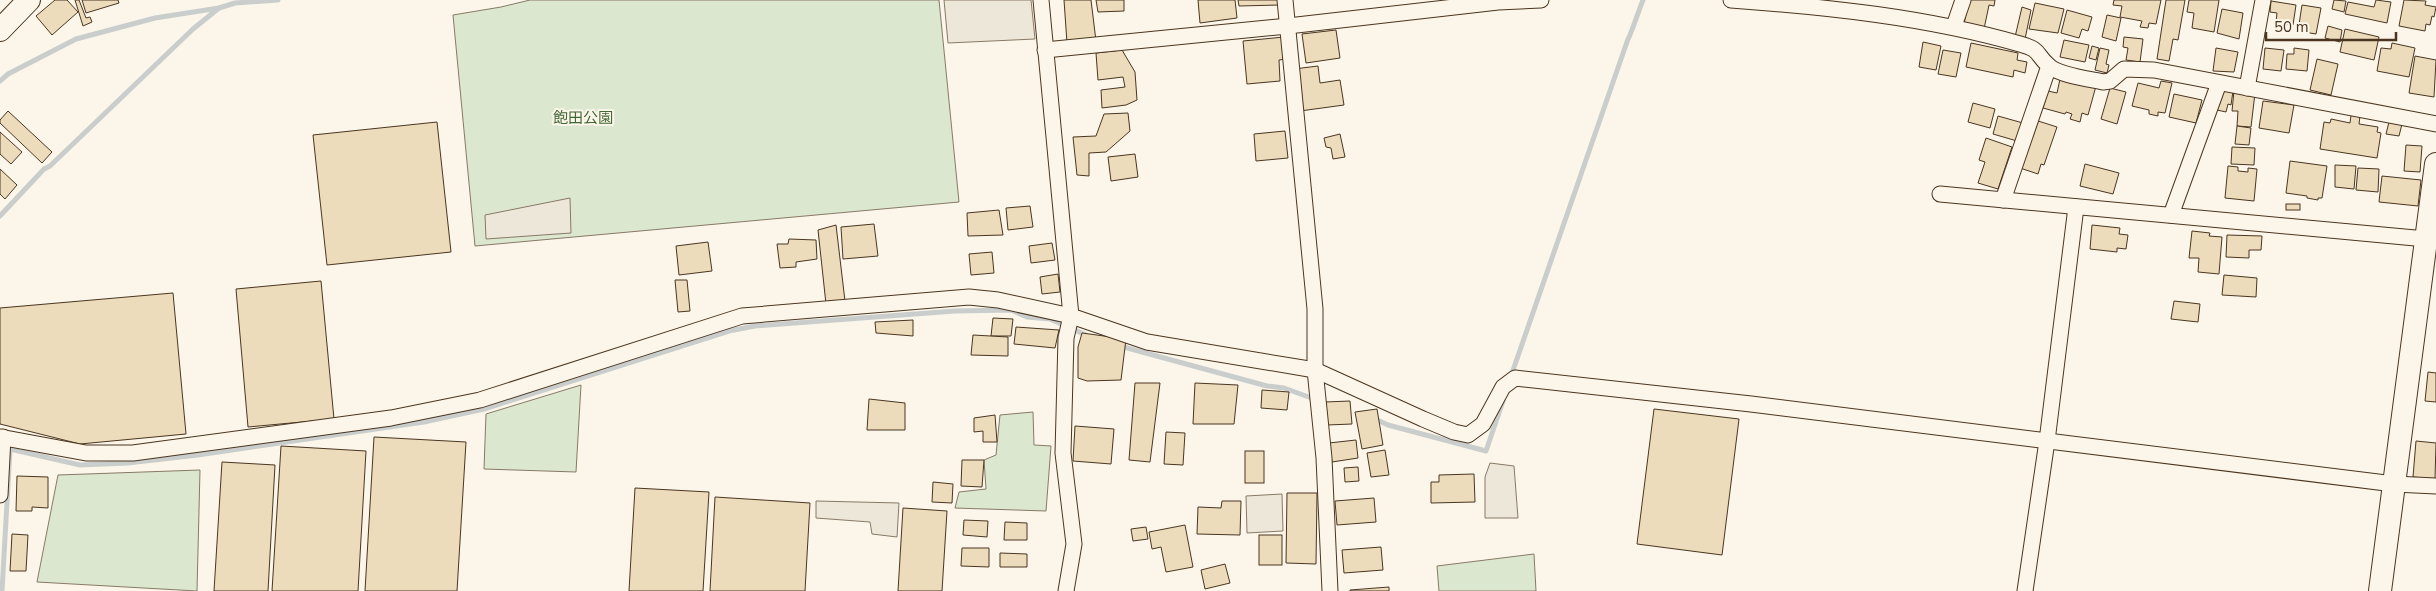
<svg xmlns="http://www.w3.org/2000/svg" width="2436" height="591" viewBox="0 0 2436 591" font-family="'Nunito Sans','Noto Sans JP',sans-serif">
	<style>
		.green { fill: #dce7d0; stroke: #887966 }
		.parking { fill: #ede7d9; stroke: #887966 }
		.lines { fill: none; stroke-linecap: round; stroke-linejoin: round }
		.stream { stroke: #c9cecd; stroke-width: 5 }
		.building { fill: #ecdcbc; stroke: #4a3520 }
		.street-casing { stroke: #4a3520; stroke-width: 17 }
		.secondary-casing { stroke: #4a3520; stroke-width: 24 }
		.street { stroke: #fbf6e9; stroke-width: 15 }
		.secondary { stroke: #fbf6e9; stroke-width: 22 }
		.labels { text-anchor: middle; stroke-width: 4; stroke-linejoin: round; paint-order: stroke }
		.park-label { font-size: 15px; fill: #436837; stroke: #fbf6e9 }
	</style>
	<rect width="100%" height="100%" fill="#fbf6e9"/>
	<g class="green">
		<polygon points="530,0 939,0 959,202 475,246 453,15 501,7"/>
		<polygon points="581,385 576,472 484,469 486,414"/>
		<polygon points="1033,412 1034,445 1051,446 1046,511 955,508 959,492 986,489 984,460 996,455 1000,415"/>
		<polygon points="200,470 197,591 37,582 58,475"/>
		<polygon points="1534,554 1536,591 1439,591 1437,566"/>
	</g>
	<g class="parking">
		<polygon points="944,0 1031,0 1035,39 948,43"/>
		<polygon points="570,198 571,233 486,239 485,215"/>
		<polygon points="1490,463 1514,466 1518,518 1485,518 1485,477"/>
		<polygon points="1282,494 1283,531 1247,533 1246,496"/>
		<polygon points="816,501 899,503 897,537 872,534 870,522 816,518"/>
	</g>
	<g class="lines">
		<g class="stream">
			<polyline points="0,81 8,74 76,39 155,18 219,8 235,3 278,0"/>
			<polyline points="0,216 44,169 50,166 193,29 219,8"/>
			<polyline points="1120,346 1267,386 1284,388 1317,400"/>
			<path d="M 1511,376 L 1628,39 C 1630,37 1640,7 1643,0"/>
			<polyline points="1375,419 1388,425 1486,451 1503,401"/>
			<polyline points="2,591 10,449 80,465 128,463 198,455 424,422 484,409 729,331 755,326 955,311 1011,310 1027,317 1050,319 1086,335"/>
		</g>
	</g>
	<g class="building">
		<polygon points="55,0 67,0 78,12 52,35 36,16"/>
		<polygon points="75,0 79,0 86,18 90,17 92,22 83,26"/>
		<polygon points="82,0 118,0 119,3 86,13"/>
		<polygon points="1064,0 1091,0 1096,41 1067,43"/>
		<polygon points="1096,0 1124,0 1124,11 1098,12"/>
		<polygon points="1198,0 1235,0 1237,18 1200,23"/>
		<polygon points="1238,0 1280,0 1280,5 1239,6"/>
		<polygon points="1969,0 1995,0 1994,6 1989,5 1984,29 1964,24"/>
		<polygon points="2114,0 2161,0 2156,24 2149,23 2148,28 2140,27 2142,21 2120,17 2122,6 2113,5"/>
		<polygon points="2166,0 2185,0 2178,40 2173,39 2169,61 2157,59"/>
		<polygon points="2189,0 2219,0 2214,32 2192,28 2194,13 2187,12"/>
		<polygon points="2334,0 2346,1 2344,12 2332,9"/>
		<polygon points="2376,0 2391,2 2387,23 2345,14 2348,2 2374,7"/>
		<polygon points="2404,0 2426,1 2425,5 2436,7 2434,17 2432,16 2430,25 2426,24 2425,31 2399,26"/>
		<polygon points="2271,1 2296,5 2293,25 2276,22 2277,13 2270,12"/>
		<polygon points="2035,3 2064,9 2058,33 2029,29"/>
		<polygon points="2302,5 2321,8 2316,34 2298,31"/>
		<polygon points="2022,7 2031,10 2025,39 2015,37"/>
		<polygon points="2222,9 2243,13 2239,39 2217,33"/>
		<polygon points="2067,10 2092,17 2088,31 2082,29 2079,38 2061,33"/>
		<polygon points="2107,15 2121,18 2116,41 2102,37"/>
		<polygon points="2328,26 2342,30 2340,42 2325,38"/>
		<polygon points="2345,29 2379,37 2374,60 2340,52"/>
		<polygon points="1336,30 1340,58 1306,63 1302,34"/>
		<polygon points="1284,37 1286,59 1279,60 1280,81 1247,84 1243,41"/>
		<polygon points="2124,37 2143,39 2140,62 2126,60 2128,48 2123,47"/>
		<polygon points="2064,40 2089,45 2085,62 2060,57"/>
		<polygon points="1923,42 1941,46 1936,70 1919,67"/>
		<polygon points="1971,43 2018,53 2017,60 2027,62 2025,73 2014,70 2013,77 1966,67"/>
		<polygon points="2392,43 2415,48 2409,77 2377,71 2381,48 2391,49"/>
		<polygon points="2092,46 2099,48 2096,60 2089,58"/>
		<polygon points="2100,48 2109,50 2106,64 2109,65 2107,73 2095,70"/>
		<polygon points="2216,48 2238,52 2234,72 2213,71"/>
		<polygon points="2265,48 2284,50 2281,71 2263,69"/>
		<polygon points="2294,48 2309,50 2307,71 2286,69 2287,54 2294,54"/>
		<polygon points="1122,50 1135,72 1137,100 1126,105 1102,108 1101,90 1125,87 1123,77 1098,80 1096,53"/>
		<polygon points="1943,50 1961,53 1956,77 1938,74"/>
		<polygon points="2415,56 2436,60 2434,97 2409,93"/>
		<polygon points="2317,59 2338,64 2331,95 2310,90"/>
		<polygon points="1318,66 1320,83 1340,80 1344,105 1300,111 1294,69"/>
		<polygon points="2060,79 2096,86 2088,115 2082,113 2080,122 2070,119 2072,114 2066,112 2065,114 2043,108 2048,91 2057,93"/>
		<polygon points="2161,81 2172,83 2165,113 2158,112 2158,116 2149,114 2149,110 2132,106 2138,83 2159,88"/>
		<polygon points="2110,88 2126,92 2117,124 2101,119"/>
		<polygon points="2223,90 2233,91 2231,105 2228,104 2226,112 2217,110"/>
		<polygon points="2234,91 2255,93 2251,127 2237,126 2238,111 2232,111"/>
		<polygon points="2174,94 2202,100 2196,123 2169,117"/>
		<polygon points="2263,101 2294,105 2289,133 2259,128"/>
		<polygon points="1973,103 1995,109 1990,128 1968,122"/>
		<polygon points="8,111 52,152 42,163 0,123 0,120"/>
		<polygon points="1128,113 1130,131 1106,152 1089,153 1089,176 1077,175 1073,137 1096,136 1104,114"/>
		<polygon points="2351,115 2360,116 2359,124 2378,127 2377,132 2381,133 2377,158 2320,149 2324,122 2330,123 2331,119 2350,123"/>
		<polygon points="1998,116 2023,123 2017,141 1993,134"/>
		<polygon points="2035,120 2057,127 2044,165 2041,164 2038,174 2020,168"/>
		<polygon points="437,122 451,252 327,265 313,135"/>
		<polygon points="2389,122 2402,124 2399,136 2386,134"/>
		<polygon points="2237,126 2251,128 2249,145 2235,144"/>
		<polygon points="1285,131 1288,158 1256,161 1254,134"/>
		<polygon points="0,132 22,152 11,164 0,154"/>
		<polygon points="1340,134 1345,157 1333,159 1331,148 1326,147 1324,138"/>
		<polygon points="1986,138 2012,147 1998,189 1978,183 1985,162 1979,160"/>
		<polygon points="2406,145 2422,146 2420,172 2404,171"/>
		<polygon points="2232,147 2255,148 2254,165 2231,164"/>
		<polygon points="1135,154 1138,177 1111,181 1108,157"/>
		<polygon points="2290,161 2327,166 2322,198 2318,198 2318,200 2307,198 2307,196 2286,193"/>
		<polygon points="2085,164 2119,173 2113,194 2080,186"/>
		<polygon points="2335,165 2356,166 2354,189 2335,187"/>
		<polygon points="2228,166 2238,167 2238,171 2248,172 2248,168 2257,169 2254,201 2225,198"/>
		<polygon points="2358,168 2379,169 2378,192 2356,190"/>
		<polygon points="0,169 17,185 5,199 0,194"/>
		<polygon points="2382,176 2421,180 2418,206 2379,202"/>
		<rect x="2286" y="204" width="14" height="6"/>
		<polygon points="1030,206 1033,227 1008,230 1006,208"/>
		<polygon points="999,210 1003,235 968,236 967,213"/>
		<polygon points="874,224 878,256 843,259 841,227"/>
		<polygon points="836,225 845,301 826,304 818,230"/>
		<polygon points="2092,225 2120,228 2119,234 2128,235 2126,249 2117,248 2117,252 2090,249"/>
		<polygon points="2192,231 2210,233 2209,236 2222,237 2219,274 2198,272 2199,258 2189,258"/>
		<polygon points="2227,235 2262,236 2261,250 2249,250 2249,258 2226,257"/>
		<polygon points="789,239 816,240 817,259 796,262 796,267 780,268 777,244 788,244"/>
		<polygon points="708,242 712,271 679,275 676,246"/>
		<polygon points="1052,243 1055,260 1031,263 1029,246"/>
		<polygon points="992,252 994,273 971,275 969,254"/>
		<polygon points="1058,274 1060,292 1042,294 1040,277"/>
		<polygon points="2224,275 2257,278 2256,297 2222,295"/>
		<polygon points="675,280 687,280 690,311 678,312"/>
		<polygon points="321,281 334,419 248,427 236,289"/>
		<polygon points="173,293 186,434 80,444 0,424 0,308"/>
		<polygon points="2174,301 2200,304 2198,322 2171,319"/>
		<polygon points="993,318 1013,319 1011,336 991,336"/>
		<polygon points="913,320 913,336 876,333 875,322"/>
		<polygon points="1016,327 1059,330 1055,348 1014,344"/>
		<polygon points="1082,333 1126,339 1121,380 1087,381 1078,378 1078,347"/>
		<polygon points="973,335 1008,337 1008,356 971,355"/>
		<polygon points="2428,372 2436,373 2436,402 2425,401"/>
		<polygon points="1135,383 1160,383 1150,462 1129,460"/>
		<polygon points="1195,383 1238,385 1234,424 1193,424"/>
		<polygon points="1262,390 1289,392 1287,410 1261,408"/>
		<polygon points="869,399 905,403 905,430 867,430"/>
		<polygon points="1350,401 1352,424 1327,425 1325,402"/>
		<polygon points="1377,409 1383,445 1362,449 1355,412"/>
		<polygon points="1654,409 1739,419 1722,555 1637,544"/>
		<polygon points="995,415 997,442 983,442 983,431 974,432 974,418"/>
		<polygon points="1075,426 1114,429 1111,464 1073,461"/>
		<polygon points="1166,432 1185,433 1183,465 1164,464"/>
		<polygon points="374,437 466,442 457,591 365,591"/>
		<polygon points="1356,440 1358,458 1332,462 1329,443"/>
		<polygon points="2416,441 2436,443 2435,479 2413,477"/>
		<polygon points="281,446 366,451 358,591 272,591"/>
		<polygon points="1385,450 1389,475 1371,477 1367,453"/>
		<rect x="1245" y="451" width="19" height="32"/>
		<polygon points="962,460 984,460 982,487 961,486"/>
		<polygon points="222,462 275,465 268,591 214,591"/>
		<polygon points="1358,467 1359,481 1345,482 1344,468"/>
		<polygon points="1474,474 1475,502 1431,503 1431,482 1439,482 1439,475"/>
		<polygon points="17,476 48,477 48,508 32,507 32,511 16,511"/>
		<polygon points="933,482 953,484 952,503 932,502"/>
		<polygon points="635,488 709,492 703,591 629,591"/>
		<polygon points="1287,493 1317,493 1316,564 1286,563"/>
		<polygon points="715,497 810,503 805,591 710,591"/>
		<polygon points="1374,498 1376,522 1337,525 1335,501"/>
		<polygon points="1222,501 1241,501 1240,535 1197,534 1198,507 1221,508"/>
		<polygon points="903,508 947,511 942,591 898,591"/>
		<polygon points="964,520 988,521 987,537 963,535"/>
		<polygon points="1005,522 1027,523 1027,540 1004,540"/>
		<polygon points="1185,525 1193,567 1166,572 1161,547 1152,549 1149,532"/>
		<polygon points="1146,527 1148,539 1133,541 1131,529"/>
		<polygon points="12,534 28,535 26,571 10,571"/>
		<rect x="1259" y="535" width="23" height="30"/>
		<polygon points="1381,547 1383,570 1344,573 1342,550"/>
		<polygon points="962,548 989,548 989,567 961,566"/>
		<polygon points="1000,553 1027,554 1027,567 1000,567"/>
		<polygon points="1225,564 1230,583 1205,589 1201,570"/>
		<polygon points="1389,587 1389,591 1350,591 1350,590"/>
	</g>
	<g class="lines">
		<g class="street-casing">
			<g id="street">
				<polyline points="1041,0 1071,316 1066,338 1063,453 1074,544 1066,591"/>
				<polyline points="1285,0 1315,309 1315,370 1324,458 1330,591"/>
				<path d="M 1731,0 C 1828,7 1926,17 2020,44 C 2042,50 2035,54 2049,66 C 2059,75 2089,79 2103,82 L 2110,81 L 2124,69 L 2154,70 L 2436,124"/>
				<polyline points="1954,26 1963,0"/>
				<polyline points="1045,50 1288,26 1498,2 1541,0"/>
				<polyline points="2247,88 2263,0"/>
				<polyline points="1940,194 2426,239"/>
				<polyline points="2003,200 2049,66"/>
				<polyline points="2171,215 2219,83"/>
				<polyline points="0,437 86,453 133,453 391,418 480,400 742,316 969,297 998,300 1071,316 1147,342 1315,370 1423,419 1454,432 1468,435 1483,424 1503,387 1515,378 1751,404 2394,484 2436,486"/>
				<polyline points="0,495 3,437"/>
				<polyline points="2025,591 2047,441 2076,207"/>
			</g>
		</g>
		<g class="secondary-casing">
			<g id="secondary">
				<polyline points="0,30 29,0"/>
				<polyline points="2380,591 2436,164"/>
			</g>
		</g>
		<use href="#street" class="street"/>
		<use href="#secondary" class="secondary"/>
	</g>
	<g class="labels">
		<g class="park-label">
			<text x="583" y="123">飽田公園</text>
		</g>
	</g>
	<path d="M2266 32v8h130v-8" fill="none" stroke="#4a3520" stroke-width="2.5"/>
	<text x="2274" y="32" font-size="15" fill="#4a3520" stroke="#fbf6e9" stroke-width="4" paint-order="stroke">50 m</text>
</svg>
